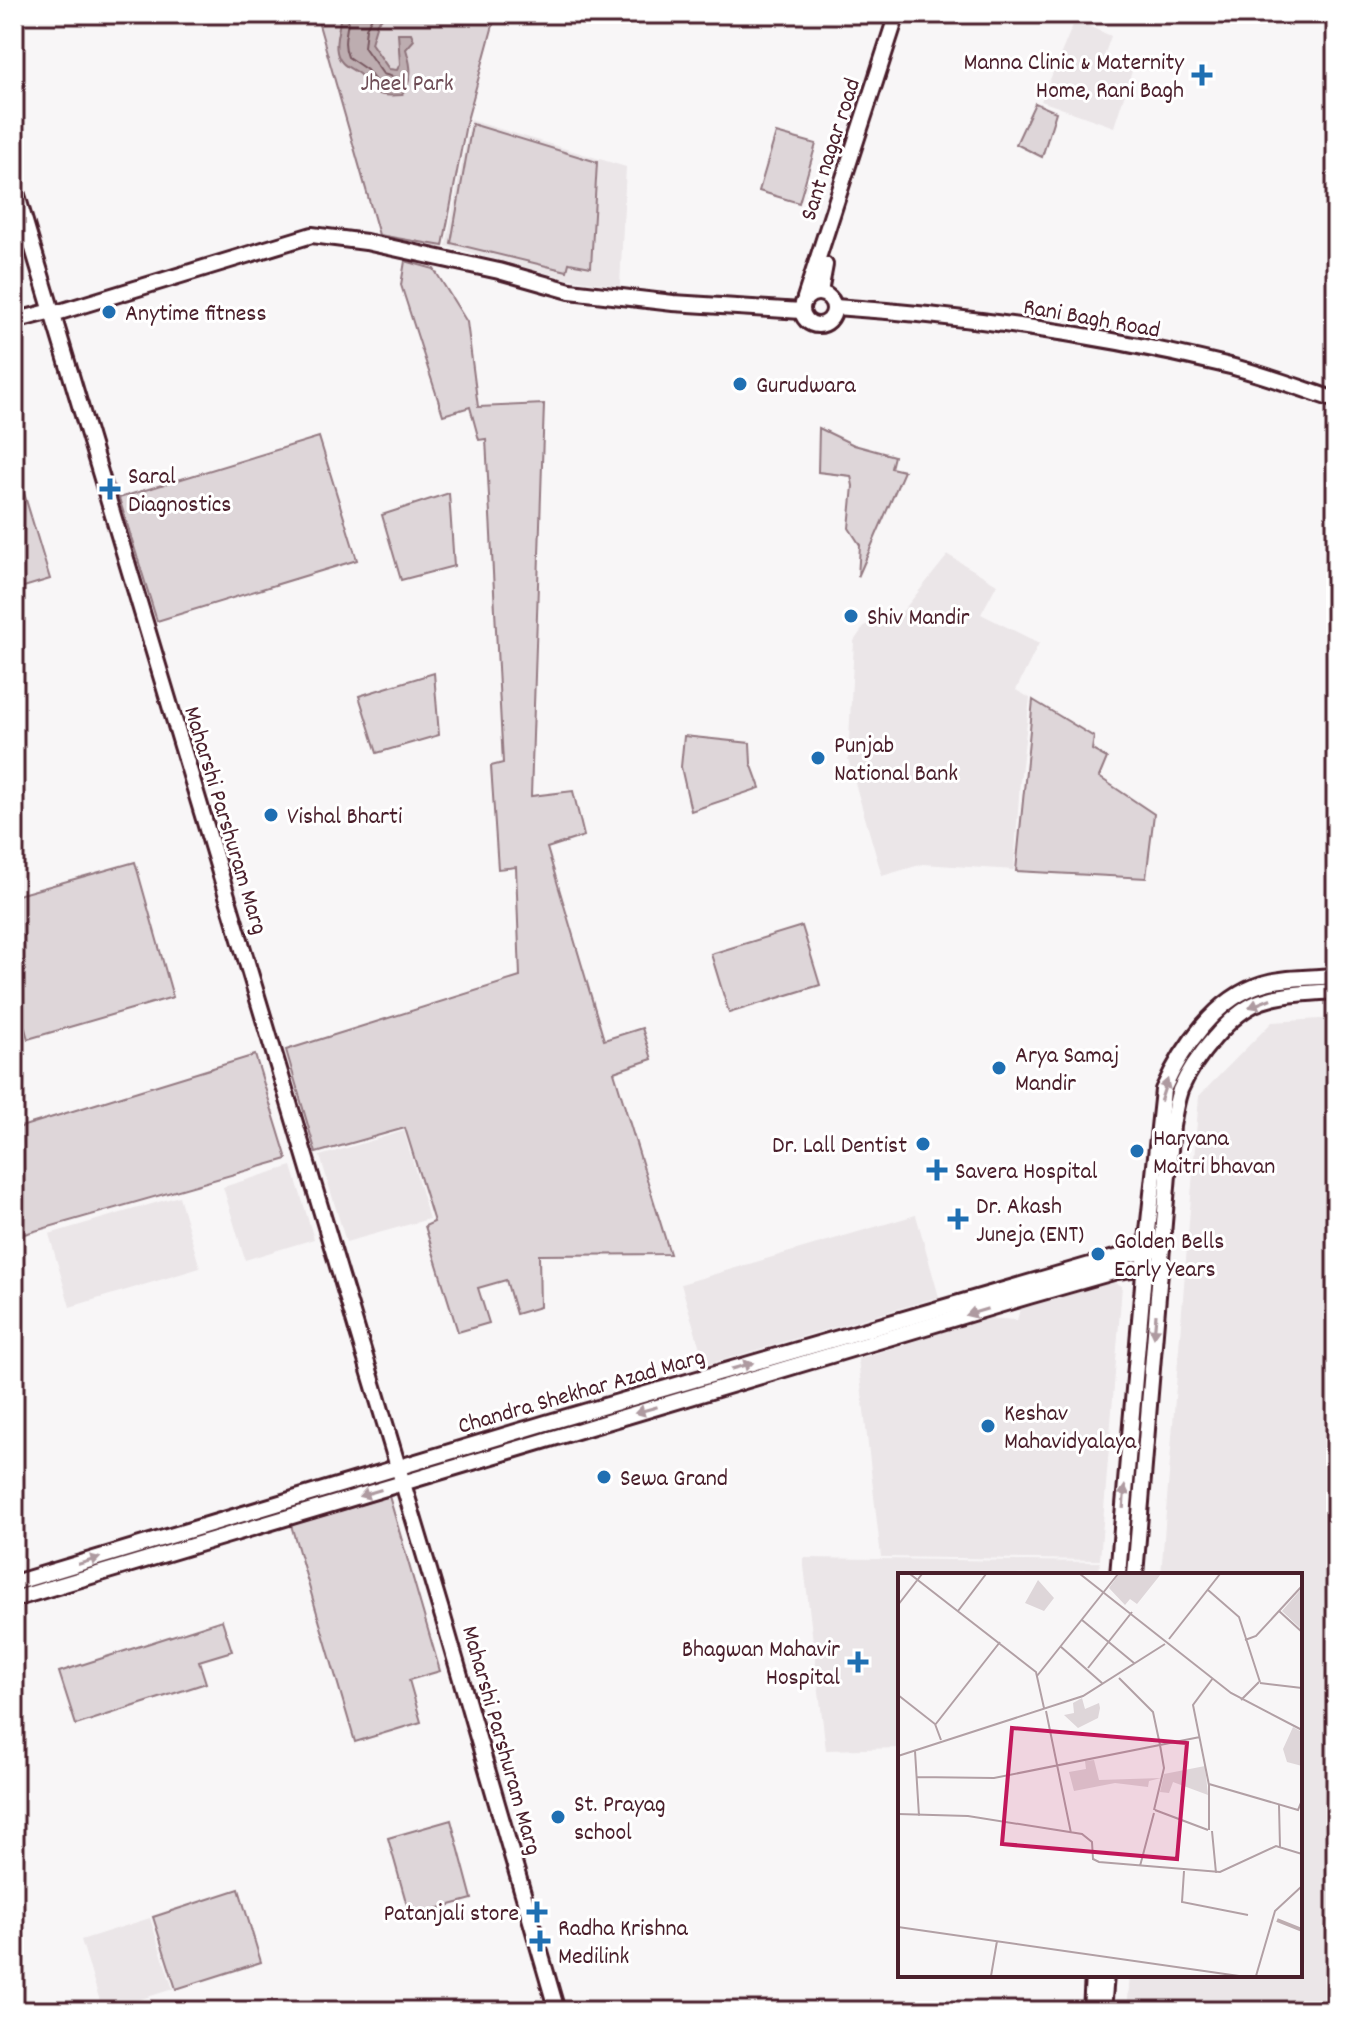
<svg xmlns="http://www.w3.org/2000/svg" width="1350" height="2025" viewBox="0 0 1350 2025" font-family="Dekko,sans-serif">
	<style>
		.built { fill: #ebe6e8 }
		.green { fill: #ded6d9; stroke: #947a82; stroke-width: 2 }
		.water { fill: #bdadb0; stroke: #8f747b; stroke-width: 2 }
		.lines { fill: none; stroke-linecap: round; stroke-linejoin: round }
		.shore { stroke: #785860; stroke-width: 2 }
		.secondary-casing { stroke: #4a1f2b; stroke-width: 20 }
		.secondary { stroke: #fff; stroke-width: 14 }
		.oneway { fill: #ae9aa0 }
		.poi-dot { fill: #1f6fb2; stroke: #fff; stroke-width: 3 }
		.labels { text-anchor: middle; stroke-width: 6; stroke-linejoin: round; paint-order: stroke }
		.poi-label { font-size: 24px; fill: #4a1f2b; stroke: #fff; text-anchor: start }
		.park-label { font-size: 24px; fill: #6f4d56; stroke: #fff }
		.street-label { font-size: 24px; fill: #4a1f2b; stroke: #fff }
		.inset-river { fill: none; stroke: #bdadb0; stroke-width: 4 }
		.inset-road { fill: none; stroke: #b2a0a5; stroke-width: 2 }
		.view { fill: #c2185b; fill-opacity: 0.15; stroke: #c2185b; stroke-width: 4 }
		.inset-edge { fill: none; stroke: #4a1f2b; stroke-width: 4 }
	</style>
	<rect width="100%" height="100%" fill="#f8f6f7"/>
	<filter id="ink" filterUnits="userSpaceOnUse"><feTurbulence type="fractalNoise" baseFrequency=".0125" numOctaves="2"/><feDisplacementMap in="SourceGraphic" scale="16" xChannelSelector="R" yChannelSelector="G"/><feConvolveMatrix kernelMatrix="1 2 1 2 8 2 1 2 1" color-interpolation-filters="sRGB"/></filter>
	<g filter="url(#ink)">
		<g class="built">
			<polygon points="1075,20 1111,36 1103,59 1132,71 1114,127 1041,101"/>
			<polygon points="470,120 626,167 620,286 569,279 446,246"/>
			<polygon points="948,555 997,584 981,614 1039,643 1016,690 1030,698 1020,782 1014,870 923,864 882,876 848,759 854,641 865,625 894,622"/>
			<polygon points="1336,1018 1336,2011 1127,2011 1130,1975 1300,1975 1300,1575 1161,1575 1199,1096 1272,1022"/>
			<polygon points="404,1131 429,1219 346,1242 320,1156"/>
			<polygon points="292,1166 314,1239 245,1260 223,1187"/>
			<polygon points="179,1196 200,1268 70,1307 49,1234"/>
			<polygon points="916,1215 939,1297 705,1365 681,1284"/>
			<polygon points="1113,1282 1122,1286 1100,1560 881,1557 858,1359 986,1318 1017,1320 1020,1309"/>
			<polygon points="803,1558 1100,1562 1099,1575 900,1575 900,1748 826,1750"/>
			<polygon points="150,1918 173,1989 103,2011 81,1940"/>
		</g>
		<g class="green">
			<polygon points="316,14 496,14 466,124 443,246 379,235"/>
			<polygon points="1035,103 1056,112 1042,157 1016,144"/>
			<polygon points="472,124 597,162 591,267 569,263 567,271 451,243"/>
			<polygon points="776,133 816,144 799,203 759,191"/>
			<polygon points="405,261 434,269 467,322 478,407 544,404 531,796 573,791 584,836 547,848 604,1040 642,1028 652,1059 614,1072 670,1254 539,1255 540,1307 516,1314 506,1280 478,1288 489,1323 458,1332 425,1226 434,1222 405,1128 316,1153 286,1050 520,977 516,867 498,869 491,766 503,763 486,439 479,440 470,407 443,415 401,285"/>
			<polygon points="819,428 854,445 894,456 891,468 904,471 858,577 860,545 849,528 853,486 851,476 818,472"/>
			<polygon points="319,437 357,560 157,621 119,498"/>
			<polygon points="14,460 50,579 14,590"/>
			<polygon points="449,493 454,566 401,580 382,515"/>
			<polygon points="434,673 439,735 377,753 359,696"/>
			<polygon points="1033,700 1094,737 1092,750 1107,758 1099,777 1154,814 1146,878 1016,871"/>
			<polygon points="684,736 750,743 751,763 760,788 691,811 681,767"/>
			<polygon points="135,862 173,997 28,1039 14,991 14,896"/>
			<polygon points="802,926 820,985 729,1013 711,954"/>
			<polygon points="255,1055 287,1159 14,1237 14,1129"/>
			<polygon points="389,1496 440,1671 409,1680 421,1722 355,1742 291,1525"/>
			<polygon points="222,1620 232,1651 199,1661 206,1683 76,1725 59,1672"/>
			<polygon points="451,1820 472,1899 410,1916 388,1838"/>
			<polygon points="239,1889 261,1962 176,1989 153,1917"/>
		</g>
		<path class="water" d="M 340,14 L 386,14 L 377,23 L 371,43 L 389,69 L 397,70 L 400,64 L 398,33 L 411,33 L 414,40 L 406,49 C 412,68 413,78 402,95 C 389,96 374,97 366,85 C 362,79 365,79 359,74 C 350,67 340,66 337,52 C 334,38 341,28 340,14 Z"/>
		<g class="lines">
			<path class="shore" d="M 348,14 C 349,30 341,40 348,57 L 367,70 L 379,86 L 396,87 L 400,79 L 383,74 L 364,47 L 366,28 L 374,14"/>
			<g class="secondary-casing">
				<g id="secondary">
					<polyline points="14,185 443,1617 557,2011"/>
					<polyline points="820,292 825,265"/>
					<circle cx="818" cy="309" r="16"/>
					<polyline points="805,298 897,14"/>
					<path d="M 835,307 C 966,316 1098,334 1226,365 C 1263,374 1300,388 1336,400"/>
					<polyline points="53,314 312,235 366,242 499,271 570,291 673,303 802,311"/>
					<polyline points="14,321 52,311"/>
					<path d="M 1118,1575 L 1146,1250 L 1163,1090 C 1182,1048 1216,998 1262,984 C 1285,977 1312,978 1336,976"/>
					<path d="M 1135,1575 L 1172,1126 C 1174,1114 1176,1102 1180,1090 C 1193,1060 1231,1011 1262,1001 C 1285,993 1312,993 1336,991"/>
					<polyline points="14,1583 546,1423 1114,1258 1162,1248"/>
					<polyline points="14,1599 1029,1296 1117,1271 1160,1265"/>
					<polyline points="1091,2011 1093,1975"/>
					<polyline points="1103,2011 1106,1975"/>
				</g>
			</g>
			<use href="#secondary" class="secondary"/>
		</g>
		<defs><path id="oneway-solid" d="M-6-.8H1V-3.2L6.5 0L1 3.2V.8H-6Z" transform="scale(2)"/></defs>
		<g class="oneway">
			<use href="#oneway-solid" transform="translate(1260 1003) rotate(158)"/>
			<use href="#oneway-solid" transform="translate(1164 1090) rotate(-72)"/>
			<use href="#oneway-solid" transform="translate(977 1312) rotate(163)"/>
			<use href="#oneway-solid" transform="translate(1155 1326) rotate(95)"/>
			<use href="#oneway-solid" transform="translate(742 1366) rotate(-16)"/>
			<use href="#oneway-solid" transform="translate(646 1410) rotate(164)"/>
			<use href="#oneway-solid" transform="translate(370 1493) rotate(163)"/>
			<use href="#oneway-solid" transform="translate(1124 1497) rotate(-86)"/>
			<use href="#oneway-solid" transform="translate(89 1561) rotate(-17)"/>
		</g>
	</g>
	<g class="poi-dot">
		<path d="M1198 63h8v8h8v8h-8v8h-8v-8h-8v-8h8z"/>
		<circle cx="109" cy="312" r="8"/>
		<circle cx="740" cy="384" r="8"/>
		<path d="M106 477h8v8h8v8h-8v8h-8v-8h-8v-8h8z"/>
		<circle cx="851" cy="616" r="8"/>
		<circle cx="818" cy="758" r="8"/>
		<circle cx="271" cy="815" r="8"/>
		<circle cx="999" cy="1068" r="8"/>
		<circle cx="923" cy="1144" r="8"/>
		<circle cx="1137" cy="1151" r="8"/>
		<path d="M933 1158h8v8h8v8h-8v8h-8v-8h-8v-8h8z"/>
		<path d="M954 1207h8v8h8v8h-8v8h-8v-8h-8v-8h8z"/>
		<circle cx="1098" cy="1254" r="8"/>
		<circle cx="988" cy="1426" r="8"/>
		<circle cx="604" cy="1477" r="8"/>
		<path d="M854 1650h8v8h8v8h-8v8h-8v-8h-8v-8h8z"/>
		<circle cx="558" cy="1817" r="8"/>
		<path d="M533 1900h8v8h8v8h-8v8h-8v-8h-8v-8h8z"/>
		<path d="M536 1929h8v8h8v8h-8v8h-8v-8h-8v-8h8z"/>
	</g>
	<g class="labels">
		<g class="poi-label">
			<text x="1184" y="69" text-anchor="end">Manna Clinic &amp; Maternity<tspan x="1184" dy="28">Home, Rani Bagh</tspan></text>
			<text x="125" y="320">Anytime fitness</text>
			<text x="756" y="392">Gurudwara</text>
			<text x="128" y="483">Saral<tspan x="128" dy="28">Diagnostics</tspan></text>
			<text x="867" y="624">Shiv Mandir</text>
			<text x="834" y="752">Punjab<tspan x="834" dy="28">National Bank</tspan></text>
			<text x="287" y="823">Vishal Bharti</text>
			<text x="1015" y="1062">Arya Samaj<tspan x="1015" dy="28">Mandir</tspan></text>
			<text x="1153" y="1145">Haryana<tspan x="1153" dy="28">Maitri bhavan</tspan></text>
			<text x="907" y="1152" text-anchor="end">Dr. Lall Dentist</text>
			<text x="955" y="1178">Savera Hospital</text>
			<text x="976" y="1213">Dr. Akash<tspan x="976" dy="28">Juneja (ENT)</tspan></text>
			<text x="1114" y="1248">Golden Bells<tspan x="1114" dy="28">Early Years</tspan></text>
			<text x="1004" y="1420">Keshav<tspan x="1004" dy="28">Mahavidyalaya</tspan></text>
			<text x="620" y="1485">Sewa Grand</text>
			<text x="840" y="1656" text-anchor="end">Bhagwan Mahavir<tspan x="840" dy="28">Hospital</tspan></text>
			<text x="574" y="1811">St. Prayag<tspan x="574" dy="28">school</tspan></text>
			<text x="519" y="1920" text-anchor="end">Patanjali store</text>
			<text x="558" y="1935">Radha Krishna<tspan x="558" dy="28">Medilink</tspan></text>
		</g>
		<g class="park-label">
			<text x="407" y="90">Jheel Park</text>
		</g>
		<g class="street-label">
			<text transform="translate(829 149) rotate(-72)" y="8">Sant nagar road</text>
			<text transform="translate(1092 317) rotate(10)" y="8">Rani Bagh Road</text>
			<text transform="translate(227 820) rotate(73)" y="8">Maharshi Parshuram Marg</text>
			<text transform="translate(581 1390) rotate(-16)" y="8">Chandra Shekhar Azad Marg</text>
			<text transform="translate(503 1740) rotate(74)" y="8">Maharshi Parshuram Marg</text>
		</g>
	</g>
	<g transform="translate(898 1573)">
		<rect width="404" height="404" fill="#f8f6f7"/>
		<path d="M 221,1 L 263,1 L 239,31 L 232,26 L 227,32 L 211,15 ZM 140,7 L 156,25 L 146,38 L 127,30 ZM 404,15 L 404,57 L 384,38 ZM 184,125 L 187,136 L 201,130 L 202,135 L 200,145 L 180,155 L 166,142 L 176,140 L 175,130 ZM 395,154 L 404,159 L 404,193 L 389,189 L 385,176 ZM 196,187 L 201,207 L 263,205 L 251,208 L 250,214 L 217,210 L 176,218 L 171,199 L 188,196 L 187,188 ZM 307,193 L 310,222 L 275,209 L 271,220 L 262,219 L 266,201 Z" fill="#ded6d9"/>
		<path class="inset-river" d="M 379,347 L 404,357"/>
		<path class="inset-road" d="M 12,1 L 138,99 L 146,135M 182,1 L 333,120 L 404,157M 310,17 L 341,44 L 362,109M 0,32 L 24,1M 60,38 L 88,1M 381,38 L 404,59M 184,47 L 236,90M 271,66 L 322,1M 347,67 L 358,63 L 404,13M 162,73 L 204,110M 190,95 L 234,39M 139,103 L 220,1M 221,105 L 255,139 L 262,172M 362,110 L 404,115M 0,122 L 37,151 L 43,167M 343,127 L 361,109M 148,138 L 173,260M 37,152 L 102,69M 17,178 L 21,243M 0,183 L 185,123 L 267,71M 18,204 L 96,205 L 302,164M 311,211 L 400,237 L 404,227M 381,232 L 382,274M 256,237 L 266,195 L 262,172M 257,237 L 310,257M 0,241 L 70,243 L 184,261 L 194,269 L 195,286 L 201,289 L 322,299 L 378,273 L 404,281M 311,257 L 311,212 L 295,132 L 315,105M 314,258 L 318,300M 242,293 L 256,240M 286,298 L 284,329 L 350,342M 0,354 L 341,403M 93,403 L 99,368M 358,403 L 377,338 L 404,313"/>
		<path class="view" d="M 114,155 L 289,170 L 279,286 L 104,271 Z"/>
		<rect width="404" height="404" class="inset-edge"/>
	</g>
	<rect width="1350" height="2025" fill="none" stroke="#fff" stroke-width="48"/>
	<rect x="24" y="24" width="1302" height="1977" fill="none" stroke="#4a1f2b" stroke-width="3" filter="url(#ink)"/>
</svg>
